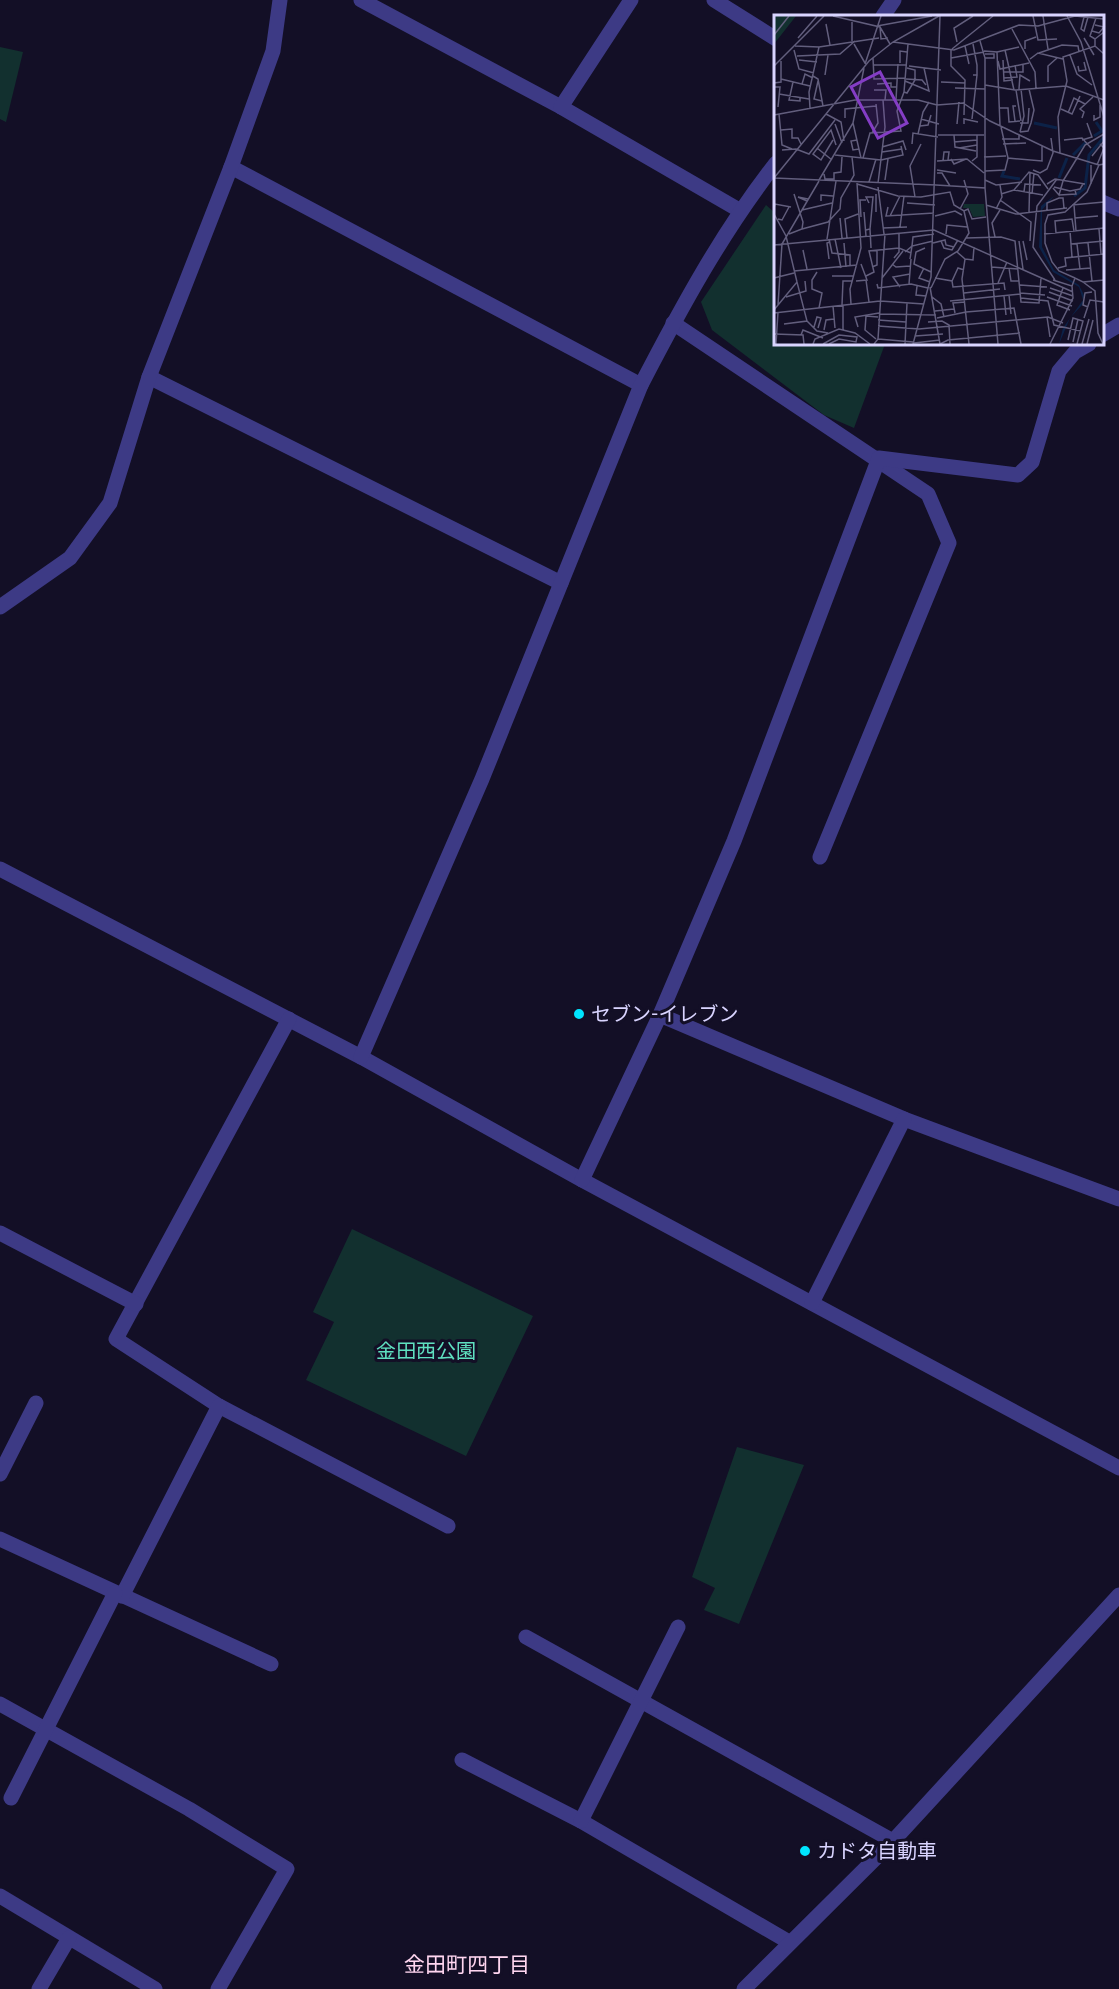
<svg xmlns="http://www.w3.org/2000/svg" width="1119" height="1989" viewBox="0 0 1119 1989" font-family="'Fira Sans Condensed','Noto Sans JP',sans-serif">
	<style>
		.green { fill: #12302f }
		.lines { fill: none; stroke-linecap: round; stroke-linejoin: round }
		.minor { stroke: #3d3a85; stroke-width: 15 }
		.poi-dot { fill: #00e5ff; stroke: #130f26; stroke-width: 2 }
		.labels { text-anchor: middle; stroke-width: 6; stroke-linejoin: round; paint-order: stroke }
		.poi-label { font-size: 20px; fill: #d9d4ff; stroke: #130f26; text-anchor: start }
		.park-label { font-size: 20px; fill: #5fe0c0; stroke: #130f26 }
		.neighbourhood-label { font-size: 21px; fill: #ffd6f0; stroke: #130f26 }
		.inset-river { fill: none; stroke: #0c2248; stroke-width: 3 }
		.inset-road { fill: none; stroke: #625e7d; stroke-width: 1.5 }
		.view { fill: #843dc5; fill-opacity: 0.15; stroke: #843dc5; stroke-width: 3 }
		.inset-edge { fill: none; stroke: #d9d4ff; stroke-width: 3 }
	</style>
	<rect width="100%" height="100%" fill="#130f26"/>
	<g class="green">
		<polygon points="0,47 23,52 6,122 0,119"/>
		<polygon points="766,205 775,213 776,344 885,344 854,428 824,415 712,330 701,302"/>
		<polygon points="352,1229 533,1316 466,1456 306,1380 334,1322 313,1312"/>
		<polygon points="737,1447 804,1465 739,1624 704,1610 715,1588 692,1577"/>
	</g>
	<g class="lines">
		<g class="minor">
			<polyline points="361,0 561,107"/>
			<polyline points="631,0 561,107 739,210"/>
			<polyline points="714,0 776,39"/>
			<polyline points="883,16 894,0"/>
			<polyline points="231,167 641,385"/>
			<polyline points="1102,202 1119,209"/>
			<polyline points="673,323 928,494 949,543 820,857"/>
			<polyline points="1102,335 1119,325"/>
			<polyline points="149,377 561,583"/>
			<polyline points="0,607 70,558 110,503 149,377 231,167 273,51 280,0"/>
			<polyline points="0,869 361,1057 582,1180 1119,1468"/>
			<polyline points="660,1015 904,1119 1119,1199"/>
			<polyline points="289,1019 116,1339 219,1406 448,1526"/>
			<path d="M 361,1057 L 482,779 L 641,385 C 681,308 722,232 776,163"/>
			<polyline points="582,1180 660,1015 734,841 879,458 1018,475 1032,462 1059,371 1075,352 1089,344"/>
			<polyline points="0,1233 136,1304"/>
			<polyline points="812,1303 904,1119"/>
			<polyline points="0,1474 36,1403"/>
			<polyline points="0,1539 271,1664"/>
			<polyline points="122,1596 219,1406"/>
			<polyline points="526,1637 893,1841"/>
			<polyline points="0,1704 189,1809 287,1869 218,1989"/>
			<polyline points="462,1760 581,1821 789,1942"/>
			<polyline points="11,1798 115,1593"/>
			<polyline points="581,1821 678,1627"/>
			<polyline points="0,1896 155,1989"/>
			<polyline points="39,1989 69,1938"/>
			<polyline points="744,1989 893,1841 1119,1595"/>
		</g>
	</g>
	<g class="poi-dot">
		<circle cx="579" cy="1014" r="6"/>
		<circle cx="805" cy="1851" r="6"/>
	</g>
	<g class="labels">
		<g class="poi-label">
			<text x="591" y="1021">セブン-イレブン</text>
			<text x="817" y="1858">カドタ自動車</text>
		</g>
		<g class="park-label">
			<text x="426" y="1358">金田西公園</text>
		</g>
		<g class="neighbourhood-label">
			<text x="467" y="1972">金田町四丁目</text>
		</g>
	</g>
	<g transform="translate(774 15)">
		<rect width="330" height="330" fill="#130f26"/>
		<path d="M 0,1 L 22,1 L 0,29 ZM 190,189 L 210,189 L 211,201 L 199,202 L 195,193 L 189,193 Z" fill="#12302f"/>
		<path d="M 280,181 L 268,195 L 268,232 L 280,255 L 305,270 L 310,280 L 309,289 L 296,303 L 285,329 L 289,313 L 309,285 L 305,272 L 279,257 L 265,232 L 267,191 Z" fill="#0c2248"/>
		<path class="inset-river" d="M 260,108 L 283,113M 320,121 L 328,116 L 322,107M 299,140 L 312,127M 230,156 L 228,161 L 246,164M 285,163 L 293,143M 300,181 L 311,173 L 315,140 L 330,122"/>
		<path class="inset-road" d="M 59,1 L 106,12 L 116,29M 259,1 L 264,25 L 283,24M 269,1 L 274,34M 293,1 L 307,27 L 330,102M 301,1 L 330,4M 310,2 L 307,14 L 310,16 L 314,2M 52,9 L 56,30M 103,11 L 158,1M 106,12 L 107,24 L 114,23M 238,14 L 261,57 L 262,73M 318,16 L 325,18 L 330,12 L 321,10M 0,20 L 15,1M 24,23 L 43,1M 310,23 L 320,40M 321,24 L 316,21 L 322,3M 78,26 L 78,5M 206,26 L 211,43 L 211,173M 119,27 L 180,35 L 245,10 L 264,11 L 301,1M 183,27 L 180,13 L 199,1M 80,29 L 91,48M 199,29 L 203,50 L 203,60 L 199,60M 21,31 L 45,32 L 105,23M 191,31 L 195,49M 321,31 L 321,24 L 330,17M 178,34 L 219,1M 251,34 L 251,26 L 262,22M 20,35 L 25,54 L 40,58M 177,35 L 177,51 L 191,65 L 190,100M 231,35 L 240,75M 210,36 L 223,37 L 226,110M 223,37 L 245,32M 265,38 L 288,30 L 304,31 L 305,37M 211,39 L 220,39 L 220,43 L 211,43M 296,40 L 303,59 L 318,70M 23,41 L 66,39 L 81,26M 99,43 L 100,64 L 131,63M 177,43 L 210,37M 256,44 L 264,38 L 289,44M 25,45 L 43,47M 229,45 L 230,66 L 239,65M 224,46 L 226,54 L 255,48M 126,48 L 126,36 L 133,37M 91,49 L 107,1M 100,50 L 133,50M 0,51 L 50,1M 135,51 L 167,55M 304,51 L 305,56 L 312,55 L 310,47M 230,57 L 249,57 L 249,50M 51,60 L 54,40M 39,61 L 44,64 L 49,91M 230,63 L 243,62 L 241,50M 7,64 L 36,71M 132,64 L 148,65 L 152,70M 44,66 L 40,84 L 48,86M 131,66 L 155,76 L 150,53M 19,67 L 15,85 L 26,86 L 26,82M 167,67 L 191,68M 274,67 L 274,51 L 283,43M 0,68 L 7,67 L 7,46M 28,69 L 31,59 L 39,63M 103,69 L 117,68 L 117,72 L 123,72M 211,70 L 241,75 L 292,71 L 330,85M 0,72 L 6,72 L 4,92M 181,73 L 211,74M 245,74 L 246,60 L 256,66M 100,75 L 112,75 L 111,85M 242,75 L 247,106M 130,77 L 133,78 L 141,65 L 141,55 L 133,53M 5,79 L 35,84M 122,85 L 124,49M 36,93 L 35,77 L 45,32M 226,93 L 234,93 L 235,107 L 246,106M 287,94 L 298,99 L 306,81M 294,98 L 300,83 L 311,89M 5,99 L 8,130 L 18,134M 52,99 L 67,107 L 70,126M 0,100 L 81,85 L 144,85 L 163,90 L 189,88 L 216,106 L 279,136 L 325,150M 320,100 L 320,105 L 326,102 L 326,90M 71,103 L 71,94 L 102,91M 308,103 L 310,97 L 306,94 L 319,82M 147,104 L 165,109M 198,104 L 203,60M 241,106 L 239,91 L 242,91M 79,108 L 87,143M 246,108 L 254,108 L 255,93M 61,109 L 68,128M 183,109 L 185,87M 190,109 L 190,104 L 204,107M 146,111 L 154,110 L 157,100M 227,112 L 234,143 L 268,146 L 268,131M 7,115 L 18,114 L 18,123 L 24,123 L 27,129M 246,117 L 254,116 L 257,108 L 260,95 L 255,74M 246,117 L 250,101 L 247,74M 98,118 L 104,108 L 102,89M 144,119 L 149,97 L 155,87M 164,120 L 210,120M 180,120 L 181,132 L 202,136M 228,124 L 245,124 L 245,120M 59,125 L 47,145 L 39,139 L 57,115 L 62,130M 83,125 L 77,126 L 79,135 L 85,134M 290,125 L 308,123 L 317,133M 308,125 L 318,122 L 313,108M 180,127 L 203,125M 138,129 L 139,118 L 164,122M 229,129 L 252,128M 108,132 L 129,126 L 132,135M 43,133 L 58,145M 185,133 L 203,130M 8,135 L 22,134 L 35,139 L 61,105M 108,137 L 128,134M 286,138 L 284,102 L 293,66 L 289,42 L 321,31 L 330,39M 61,140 L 107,145M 318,141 L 330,126M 210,142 L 232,141M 89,143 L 96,118 L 127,116 L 123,96 L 130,77 L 134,29M 177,144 L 180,149 L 192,144M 107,145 L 129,140 L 127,131M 163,146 L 193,144 L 210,158M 169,146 L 170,137 L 175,137 L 174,145M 198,146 L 203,142 L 203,120M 317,150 L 317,169M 323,150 L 330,133 L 326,129M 163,155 L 182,158M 259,155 L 266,158 L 273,154 L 279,138 L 277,123M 211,156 L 231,155 L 234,143M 163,158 L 168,158 L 176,171M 50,159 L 51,164 L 60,164 L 60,158 L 67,157 L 68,142M 0,163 L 95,46 L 119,27 L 165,1M 0,163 L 162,170M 45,165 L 79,108 L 90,53M 111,165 L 114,144M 211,165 L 222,170 L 248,167M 289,166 L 311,130 L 330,119M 95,167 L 102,144M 104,168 L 111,112 L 109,85M 83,169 L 124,181 L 147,182 L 176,177 L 180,190 L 190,196 L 194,194 L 198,204 L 212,202M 273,169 L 281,164 L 311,169M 162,170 L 211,173 L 224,329M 104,172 L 110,219M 280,172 L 296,176 L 306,174 L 309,169M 279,173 L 285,180 L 289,166M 240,175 L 255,157 L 264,160 L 274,174M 250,177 L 251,169 L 267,170M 102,179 L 102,197M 227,179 L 240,175 L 269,180M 258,179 L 260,158M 285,180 L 302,179 L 301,175M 141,182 L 136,151 L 147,129M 226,185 L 257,207 L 256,226M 33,186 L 24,182 L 34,184M 47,186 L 47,180 L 59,181M 133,188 L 161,190M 212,190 L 242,199 L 293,193M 298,190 L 330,187M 300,190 L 302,216M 114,192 L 112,201 L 160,198M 0,193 L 1,189 L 17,192M 186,194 L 194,179 L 190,165M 222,194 L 228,182 L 226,170M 28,195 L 58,188M 273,195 L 273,188 L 285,183 L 289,183 L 290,193M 90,197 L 92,221M 255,197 L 256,157M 0,199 L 12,221 L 23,267M 116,201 L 126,181M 161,201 L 181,196 L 188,200M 87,202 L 86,185 L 92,185M 66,203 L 68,223M 301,203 L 324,201M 4,204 L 8,205 L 15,192M 126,212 L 130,181M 109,213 L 133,212M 28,214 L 54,207 L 66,194 L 67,183 L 80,160 L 78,142M 96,214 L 97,233M 325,214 L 327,239M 92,215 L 96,214 L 99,182 L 92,182 L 95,188M 296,216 L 298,242M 282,218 L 281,206 L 298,204 L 300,216M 15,219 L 28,214 L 29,207 L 20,179M 172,219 L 173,210 L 193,212M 270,219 L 330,213M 221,222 L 218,208 L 226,195M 73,223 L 71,204 L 84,199M 192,223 L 227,222 L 241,226 L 247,287 L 265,288 L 267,263M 53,224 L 62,166M 55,224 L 58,238 L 76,240 L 76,251M 61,224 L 67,253M 167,226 L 170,233 L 178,235 L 184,225M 245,226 L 249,254M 249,226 L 253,245M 70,228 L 72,252M 159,228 L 171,225 L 172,230 L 180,232M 314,228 L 318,266M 297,229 L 330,226M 303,229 L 306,254M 0,230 L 160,215 L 299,277M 151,233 L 142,237 L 140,249 L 157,257M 29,235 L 33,254M 131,237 L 138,231 L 139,222 L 160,219M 183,237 L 191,244 L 188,264 L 195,329M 120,243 L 125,237 L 125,218M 55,244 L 53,228 L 56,227M 136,244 L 138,231 L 159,226M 191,244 L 199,245 L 200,232M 118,249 L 122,252 L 136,251M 98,252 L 103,250 L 103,235M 217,252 L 244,254M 150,253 L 145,263 L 156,267M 235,253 L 237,266 L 245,266M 284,253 L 292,251 L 291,243 L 330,239M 292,255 L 317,253M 20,256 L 83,250M 43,257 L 38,265 L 38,274 L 48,278 L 45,293M 58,261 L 80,261M 92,261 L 100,257 L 95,236 L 125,233 L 137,238M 0,263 L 20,258M 108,263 L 129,236M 161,263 L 178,266 L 179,272 L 230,268 L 231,275M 301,263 L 285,256 L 278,247 L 271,228 L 271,209 L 274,200 L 291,197 L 313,177 L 325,150 L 330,149M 92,265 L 95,287M 281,265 L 259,232 L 263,191 L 283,164M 82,266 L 93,265 L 87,249M 178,266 L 184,253 L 190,255M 309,267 L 321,276 L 324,318 L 329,329M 224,268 L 233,247M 103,269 L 104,273 L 137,269 L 154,273M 135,269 L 137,244M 246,270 L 273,272M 143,271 L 142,280 L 152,281M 298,271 L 301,263 L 309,267 L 330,265M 126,272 L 119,262 L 136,259M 156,272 L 166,329M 157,273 L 171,244 L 184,236 L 195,218 L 190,196M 276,273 L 299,281M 289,273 L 283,290 L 296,295M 275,277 L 299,286M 190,278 L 226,274M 246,278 L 271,280M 235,280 L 237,299M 230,281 L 232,300M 12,282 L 32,276 L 31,266M 158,282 L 167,289 L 170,302M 273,282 L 298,291M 247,283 L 274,286 L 280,310 L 307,316M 176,286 L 246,279M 77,289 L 76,274 L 87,233 L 83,168M 4,290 L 23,267 L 33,306 L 10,309M 68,290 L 69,266 L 78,266M 59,291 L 61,313M 314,292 L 309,290 L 311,278 L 318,277M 0,295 L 4,290 L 8,229 L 45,166M 161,296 L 180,294M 192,297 L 240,293 L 247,329M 0,298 L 106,286 L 150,289M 181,298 L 179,288 L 191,287M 105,299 L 162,300M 273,302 L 276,322M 163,303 L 192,297M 310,303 L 316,285 L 330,287M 104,305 L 132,307M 33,306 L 43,316 L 54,318M 154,307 L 168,306 L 175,310 L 176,329M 104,311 L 145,314 L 274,302 L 289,308M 40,312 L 43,302 L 47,303 L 44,313M 84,312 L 81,302 L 105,298M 50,315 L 52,305 L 60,304M 69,315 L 69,290M 0,319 L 29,320 L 30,329M 27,320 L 29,315 L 49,323M 141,321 L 169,319M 102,324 L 91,315 L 92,301 L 104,302M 104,324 L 139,327M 294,325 L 299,303 L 309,306 L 303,329M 299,327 L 304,304M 140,328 L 166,325M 2,329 L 4,297M 39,329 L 41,324 L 65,314 L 81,318 L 96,329M 49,329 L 65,320 L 83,322 L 82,327 L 65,324 L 55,329M 100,329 L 104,324 L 111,219M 131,329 L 133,288M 139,329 L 157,262 L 166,1M 166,329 L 174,325 L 246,318M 276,329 L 299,283 L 298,271 L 279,265M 308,329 L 315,304M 313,329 L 319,305"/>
		<path class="view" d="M 106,57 L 133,108 L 104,123 L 77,72 Z"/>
		<rect width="330" height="330" class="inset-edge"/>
	</g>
</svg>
